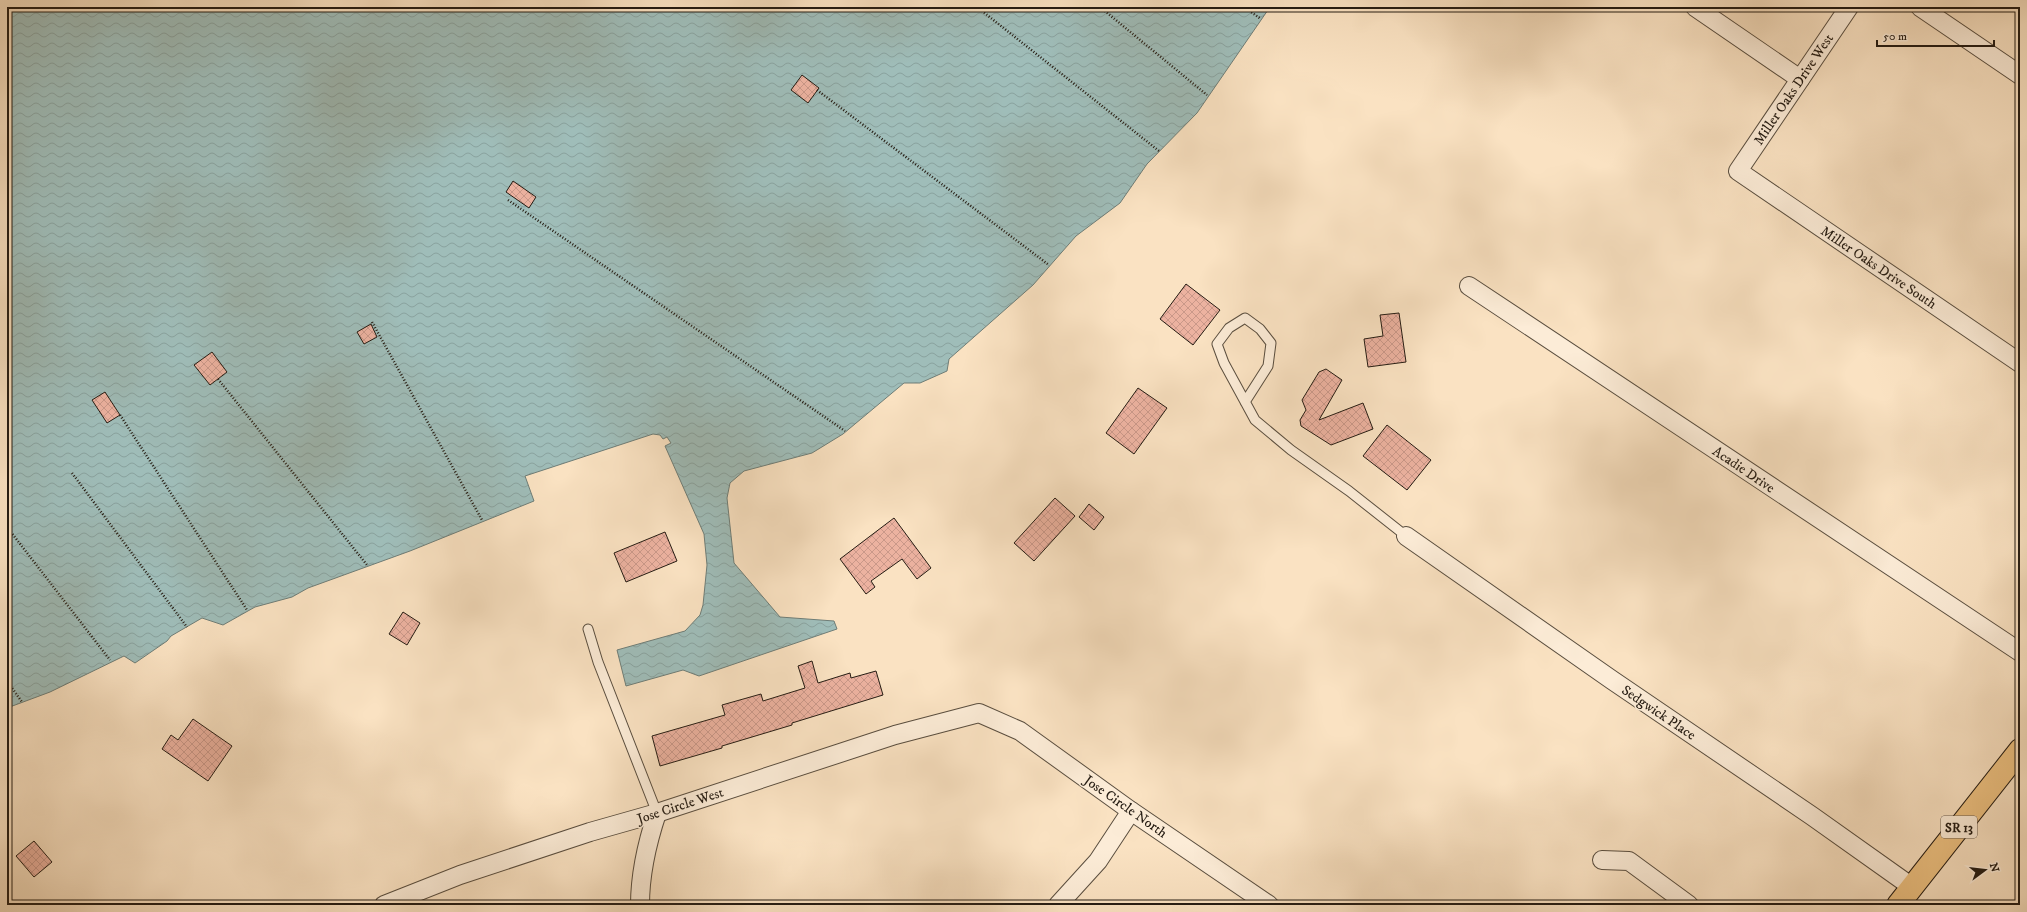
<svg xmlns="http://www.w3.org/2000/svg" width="2027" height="912" viewBox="0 0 2027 912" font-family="'IM FELL DW Pica',serif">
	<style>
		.water { fill: url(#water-waves); stroke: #6e7d77 }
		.building { fill: url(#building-cross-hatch); stroke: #251c13 }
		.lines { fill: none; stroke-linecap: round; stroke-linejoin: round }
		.service-casing { stroke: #5a4e3f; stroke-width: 11 }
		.minor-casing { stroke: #5a4e3f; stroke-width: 20 }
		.primary-casing { stroke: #251c13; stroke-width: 24 }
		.path { stroke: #251c13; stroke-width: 2.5; stroke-dasharray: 1 2; stroke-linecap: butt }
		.service { stroke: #fcecd7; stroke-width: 9 }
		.minor { stroke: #fcecd7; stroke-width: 18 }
		.primary { stroke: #edc181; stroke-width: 22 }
		.labels { text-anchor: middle; stroke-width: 3; stroke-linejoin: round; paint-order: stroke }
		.shield { fill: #fcecd7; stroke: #665a4e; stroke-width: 1 }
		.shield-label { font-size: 13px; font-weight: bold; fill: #251c13 }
		.street-label { font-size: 14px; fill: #251c13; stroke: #fcecd7 }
	</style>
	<defs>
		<pattern id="water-waves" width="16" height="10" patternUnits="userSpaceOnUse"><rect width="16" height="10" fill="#9fbdb9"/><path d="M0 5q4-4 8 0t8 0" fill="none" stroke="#89a29e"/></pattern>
		<pattern id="building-cross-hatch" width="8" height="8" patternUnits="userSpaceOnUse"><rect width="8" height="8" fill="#ecb2a0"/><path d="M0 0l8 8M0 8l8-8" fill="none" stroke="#ca9889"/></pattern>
	</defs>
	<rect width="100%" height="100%" fill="#fae2c2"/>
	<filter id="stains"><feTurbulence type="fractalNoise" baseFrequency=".005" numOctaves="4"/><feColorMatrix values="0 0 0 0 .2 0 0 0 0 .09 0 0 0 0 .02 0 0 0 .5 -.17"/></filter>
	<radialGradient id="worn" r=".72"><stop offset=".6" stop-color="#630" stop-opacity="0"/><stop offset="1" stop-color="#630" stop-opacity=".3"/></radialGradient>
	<polygon class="water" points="7,7 1270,7 1197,113 1147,164 1120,203 1076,236 1033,285 949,359 947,371 920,383 904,383 843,434 812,453 744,471 730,483 727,498 734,563 780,617 834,621 837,629 699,676 683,670 626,686 617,650 685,631 700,615 703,605 707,565 704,534 665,446 671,443 667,437 663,439 660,435 653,434 525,476 534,501 410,551 308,588 292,597 255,607 223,625 202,618 171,636 167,641 135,663 124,656 50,692 7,708"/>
	<g class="building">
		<polygon points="802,75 819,88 808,103 791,90"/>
		<polygon points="513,181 536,197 529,208 506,192"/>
		<polygon points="1186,284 1220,310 1193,345 1160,319"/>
		<polygon points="1399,313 1406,362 1368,367 1364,339 1383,336 1380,315"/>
		<polygon points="371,324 377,337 364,344 357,332"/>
		<polygon points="212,352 227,372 210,385 194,365"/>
		<polygon points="1326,369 1342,380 1319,420 1363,403 1373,429 1331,445 1301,426 1300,420 1306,410 1302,400 1319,372"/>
		<polygon points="1138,388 1167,408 1134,454 1106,433"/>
		<polygon points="105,392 120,415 107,423 92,400"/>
		<polygon points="1387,425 1431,460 1407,490 1363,456"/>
		<polygon points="1055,498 1075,516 1034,561 1014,543"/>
		<polygon points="1089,504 1104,517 1094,530 1079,517"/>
		<polygon points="894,518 931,568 917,579 902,559 871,581 875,587 866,594 840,559"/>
		<polygon points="665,532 677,561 626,582 614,553"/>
		<polygon points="403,612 420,623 407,645 389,634"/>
		<polygon points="812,661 818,683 850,673 851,678 876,671 883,695 792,723 792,725 722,746 722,748 660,766 652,736 725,715 722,705 761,694 763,701 805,688 798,666"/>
		<polygon points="193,719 232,746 208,781 162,749 171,735 178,740"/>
		<polygon points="34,841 52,862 34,877 16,856"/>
	</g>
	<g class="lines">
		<g class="service-casing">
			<g id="service">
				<polyline points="1245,402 1268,366 1271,343 1260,329 1245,318 1229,328 1217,344 1224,363 1255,420 1291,450 1349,491 1406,536"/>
				<polyline points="588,629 598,662 657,813"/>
			</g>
		</g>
		<g class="minor-casing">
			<g id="minor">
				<polyline points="1695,7 1800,79"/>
				<polyline points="1849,7 1738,171 2020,363"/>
				<polyline points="1920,7 2020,75"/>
				<polyline points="1469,286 2020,652"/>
				<polyline points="1406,536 1612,680 1812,816 1912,887"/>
				<polyline points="1602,860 1629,861 1689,905"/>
				<polyline points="384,905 460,875 590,832 657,813 895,735 979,713 1020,731 1131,811 1269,905"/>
				<path d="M 640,905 C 640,873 647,843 657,813"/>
				<polyline points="1058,905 1098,861 1131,811"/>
			</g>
		</g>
		<g class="primary-casing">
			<polyline id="primary" points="1898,905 2020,750"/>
		</g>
		<g class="path">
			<polyline points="977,7 1159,151"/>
			<polyline points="1100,7 1207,95"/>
			<polyline points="1244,7 1261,19"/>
			<polyline points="817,90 1049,265"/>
			<polyline points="508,200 845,431"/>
			<polyline points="372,322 482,520"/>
			<polyline points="218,379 367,565"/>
			<polyline points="120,415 247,610"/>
			<polyline points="72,473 187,627"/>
			<polyline points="7,527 110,660"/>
			<polyline points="7,681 22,702"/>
		</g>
		<use href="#service" class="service"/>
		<use href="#minor" class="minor"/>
		<use href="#primary" class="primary"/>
	</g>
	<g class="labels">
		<rect class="shield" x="1941" y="816" width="36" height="22" rx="3"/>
		<g class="shield-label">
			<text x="1959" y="832">SR 13</text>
		</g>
		<g class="street-label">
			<text transform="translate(1793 89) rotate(-56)" y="5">Miller Oaks Drive West</text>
			<text transform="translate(1879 267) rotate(34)" y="5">Miller Oaks Drive South</text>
			<text transform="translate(1744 469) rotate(34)" y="5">Acadie Drive</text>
			<text transform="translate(1659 712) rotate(34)" y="5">Sedgwick Place</text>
			<text transform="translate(680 805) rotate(-18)" y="5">Jose Circle West</text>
			<text transform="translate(1126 806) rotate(35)" y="5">Jose Circle North</text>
		</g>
	</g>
	<rect width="2027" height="912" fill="none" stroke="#fae2c2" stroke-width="24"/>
	<rect x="8" y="8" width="2011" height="896" fill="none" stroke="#251c13" stroke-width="2"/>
	<rect x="12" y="12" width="2003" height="888" fill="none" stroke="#251c13"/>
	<g transform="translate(1985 870) rotate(75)" stroke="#fcecd7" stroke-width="3" paint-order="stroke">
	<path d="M0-3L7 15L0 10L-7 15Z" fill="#251c13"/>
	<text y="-6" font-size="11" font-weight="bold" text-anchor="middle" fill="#251c13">N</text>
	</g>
	<path d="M1877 40v6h117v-6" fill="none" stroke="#251c13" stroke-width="2"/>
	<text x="1883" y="40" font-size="12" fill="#251c13" stroke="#fcecd7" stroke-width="3" paint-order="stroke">50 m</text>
	<rect width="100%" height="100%" filter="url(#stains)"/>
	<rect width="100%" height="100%" fill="url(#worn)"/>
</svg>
